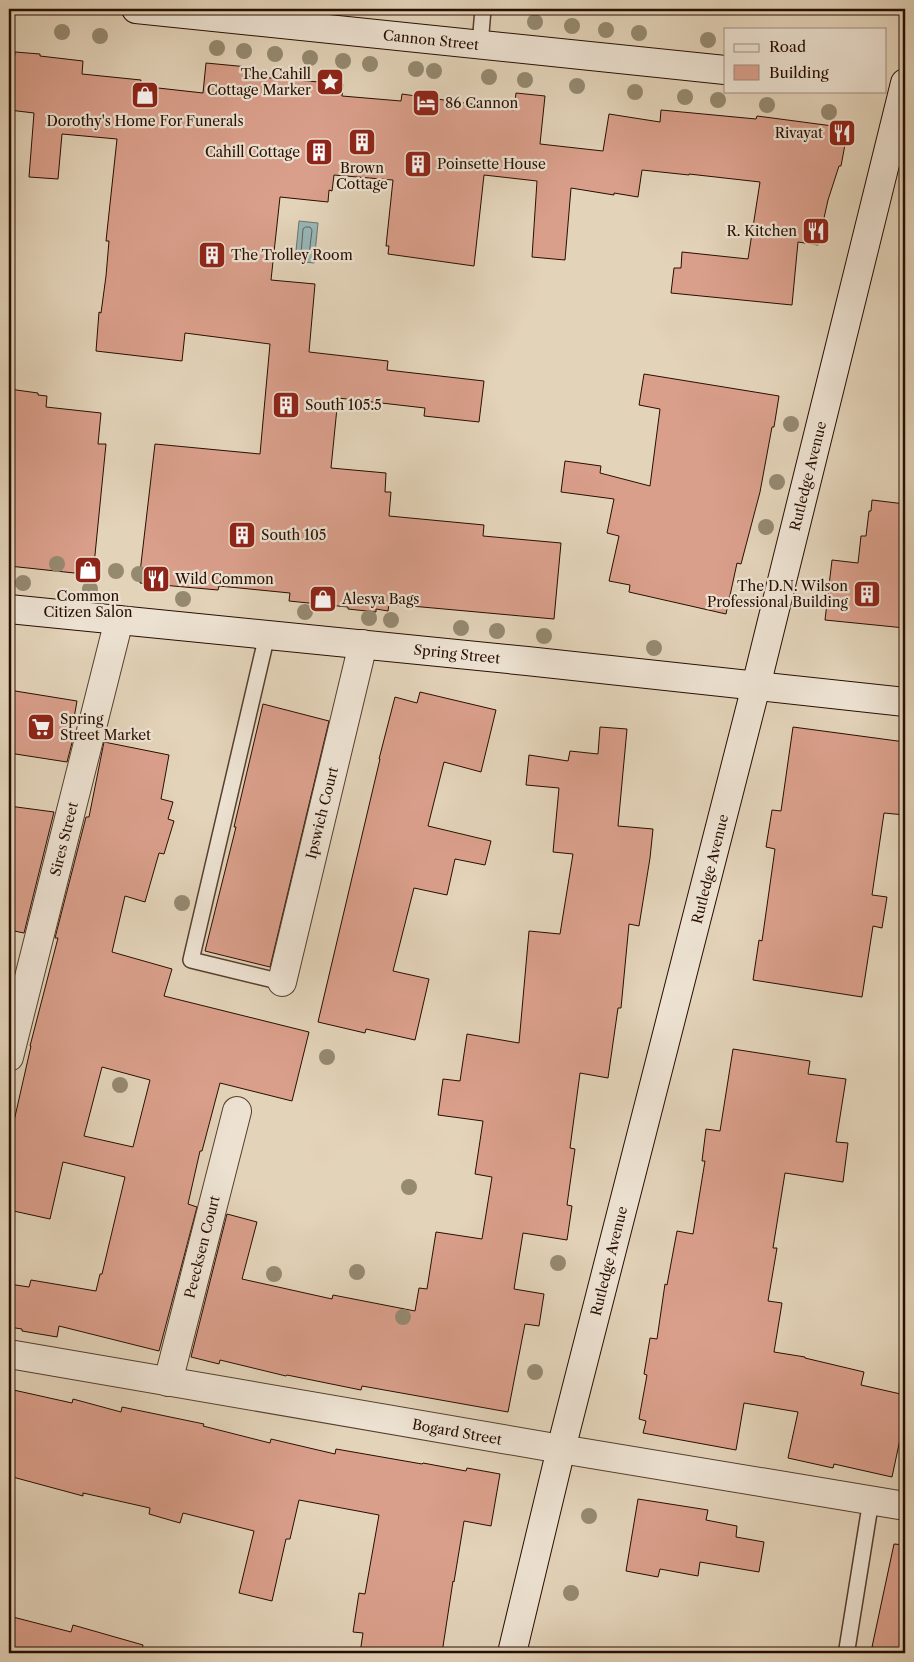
<svg xmlns="http://www.w3.org/2000/svg" width="914" height="1662" viewBox="0 0 914 1662" font-family="'Libre Caslon Text',serif">
	<style>
		.water { fill: #97b6b6; stroke: #6a736d }
		.lines { fill: none; stroke-linecap: round; stroke-linejoin: round }
		.shore { stroke: #5f625b; stroke-width: 1 }
		.building { fill: #da9f8b; stroke: #270e00; fill-rule: evenodd }
		.lane-casing { stroke: #563f2e; stroke-width: 18 }
		.street-casing { stroke: #563f2e; stroke-width: 30 }
		.secondary-casing { stroke: #270e00; stroke-width: 30 }
		.lane { stroke: #ede2d2; stroke-width: 15 }
		.street { stroke: #ede2d2; stroke-width: 28 }
		.secondary { stroke: #ede2d2; stroke-width: 28 }
		.tree { fill: #958970 }
		.labels { text-anchor: middle; stroke-width: 4.5; stroke-linejoin: round; paint-order: stroke }
		.street-label { font-size: 14px; fill: #270e00; stroke: #ede2d2 }
		.poi-label { font-size: 14px; fill: #270e00; stroke: #ede2d2; text-anchor: start }
	</style>
	<rect width="100%" height="100%" fill="#e3d3b9"/>
	<filter id="stains"><feTurbulence type="fractalNoise" baseFrequency=".004" numOctaves="4"/><feColorMatrix values="0 0 0 0 .2 0 0 0 0 .09 0 0 0 0 .02 0 0 0 .5 -.17"/></filter>
	<radialGradient id="worn" r=".72"><stop offset=".6" stop-color="#630" stop-opacity="0"/><stop offset="1" stop-color="#630" stop-opacity=".3"/></radialGradient>
	<polygon class="water" points="299,221 318,223 314,263 295,261"/>
	<g class="lines">
		<polygon class="shore" points="306,227 310,227 312,230 309,255 307,257 302,256 301,254 303,229"/>
	</g>
	<g class="building">
		<polygon points="15,52 40,54 40,56 83,61 82,74 141,80 140,86 203,93 206,63 248,67 247,76 343,84 342,96 401,101 402,94 514,110 516,93 545,96 540,144 603,151 609,114 660,122 661,110 756,119 757,116 848,128 841,166 839,166 828,200 818,245 798,242 792,305 671,293 674,268 681,268 682,252 748,259 760,182 689,174 689,175 642,170 638,197 614,193 614,195 571,188 565,260 532,257 537,181 484,175 474,266 388,254 389,246 386,246 393,180 334,175 332,191 329,190 328,202 280,197 271,280 315,284 309,352 388,361 387,370 484,381 479,422 424,416 425,408 338,398 331,468 386,473 385,492 391,492 389,516 484,525 483,536 561,543 554,619 389,604 388,611 376,609 376,612 348,609 348,607 289,601 290,593 219,586 218,590 140,583 140,581 139,581 155,444 260,454 270,344 185,333 182,361 96,351 99,312 101,313 106,276 109,241 106,241 117,139 62,134 58,179 29,177 34,113 9,110"/>
		<polygon points="644,374 779,396 774,427 772,427 760,492 741,564 737,563 726,614 629,592 630,585 609,581 619,536 607,533 614,499 561,492 565,461 601,466 600,473 650,486 660,409 639,405"/>
		<polygon points="9,389 38,393 38,395 47,396 46,407 101,413 98,444 106,444 93,575 9,566"/>
		<polygon points="872,500 905,504 905,628 825,620 832,560 858,563 861,536 866,536 869,511 871,511"/>
		<polygon points="9,690 77,701 71,735 74,735 67,762 9,753"/>
		<polygon points="420,692 496,710 481,772 444,762 428,826 491,841 485,865 455,859 447,895 414,888 393,971 429,979 415,1040 366,1029 365,1033 318,1022 380,759 379,759 395,697 417,703"/>
		<polygon points="263,704 329,721 270,967 205,951 236,827 234,827"/>
		<polygon points="600,727 627,729 618,826 653,829 650,858 639,926 629,924 621,1008 618,1008 608,1078 580,1073 570,1148 575,1149 567,1205 572,1206 567,1240 523,1233 514,1289 544,1294 539,1326 525,1324 508,1412 362,1386 361,1390 287,1375 286,1376 220,1360 219,1364 191,1357 227,1214 257,1222 242,1279 332,1299 333,1295 415,1311 419,1288 427,1289 436,1232 482,1239 492,1177 475,1174 483,1121 438,1115 443,1079 460,1081 467,1034 519,1043 529,931 560,934 573,854 553,852 559,788 526,785 529,755 568,761 570,751 598,754"/>
		<polygon points="793,727 905,742 905,815 884,813 872,895 887,897 882,928 873,926 862,997 753,980 759,940 762,941 775,849 766,847 772,810 781,811"/>
		<path d="M 104,742 L 169,755 L 161,799 L 173,802 L 168,819 L 174,821 L 164,854 L 159,853 L 145,902 L 125,896 L 112,952 L 172,969 L 164,996 L 309,1032 L 292,1101 L 220,1083 L 202,1151 L 200,1151 L 188,1204 L 197,1207 L 159,1351 L 59,1326 L 57,1337 L 22,1331 L 22,1329 L 9,1327 L 9,1284 L 29,1287 L 31,1280 L 96,1291 L 100,1274 L 102,1274 L 125,1177 L 63,1162 L 50,1219 L 9,1210 L 9,1143 L 31,1046 L 30,1046 L 58,938 L 55,938 L 86,817 L 89,817 ZM 102,1067 L 150,1080 L 133,1147 L 84,1136 Z"/>
		<polygon points="9,806 54,812 24,933 9,930"/>
		<polygon points="733,1049 810,1061 808,1074 846,1079 836,1142 848,1143 843,1182 785,1173 773,1248 777,1248 768,1301 782,1303 774,1352 805,1357 805,1358 864,1372 861,1385 905,1395 905,1416 892,1477 834,1464 833,1468 788,1458 798,1412 744,1403 736,1450 643,1433 646,1421 639,1419 647,1375 644,1374 650,1338 657,1339 665,1284 667,1285 677,1231 693,1234 705,1161 702,1161 706,1129 720,1131"/>
		<polygon points="9,1389 72,1403 73,1399 121,1412 122,1407 204,1424 203,1426 270,1443 271,1439 335,1454 336,1449 422,1464 423,1463 466,1471 467,1468 500,1474 491,1526 464,1521 454,1582 453,1581 442,1653 360,1653 363,1633 353,1632 359,1593 365,1594 379,1515 299,1500 290,1539 286,1539 272,1601 239,1593 254,1531 183,1513 180,1523 149,1514 150,1508 83,1493 83,1496 9,1476"/>
		<polygon points="638,1499 708,1510 706,1520 737,1526 736,1537 764,1542 759,1572 700,1562 698,1576 660,1569 658,1577 626,1571"/>
		<polygon points="894,1544 905,1545 905,1653 872,1647"/>
		<polygon points="9,1616 71,1632 73,1625 143,1645 142,1653 9,1653"/>
	</g>
	<g class="lines">
		<g class="lane-casing">
			<g id="lane">
				<polyline points="480,45 483,9"/>
				<polyline points="267,635 191,960 282,982"/>
				<polyline points="847,1649 871,1500"/>
			</g>
		</g>
		<g class="street-casing">
			<g id="street">
				<polyline points="282,982 363,644"/>
				<polyline points="9,1057 119,620"/>
				<polyline points="9,1354 561,1449 905,1506"/>
				<polyline points="168,1382 237,1111"/>
			</g>
		</g>
		<g class="secondary-casing">
			<g id="secondary">
				<polyline points="136,9 725,70"/>
				<polyline points="9,609 527,661 905,702"/>
				<polyline points="512,1653 561,1449 756,686 905,83"/>
			</g>
		</g>
		<use href="#lane" class="lane"/>
		<use href="#street" class="street"/>
		<use href="#secondary" class="secondary"/>
	</g>
	<g class="tree">
		<circle cx="535" cy="22" r="8"/>
		<circle cx="572" cy="26" r="8"/>
		<circle cx="606" cy="30" r="8"/>
		<circle cx="62" cy="32" r="8"/>
		<circle cx="639" cy="33" r="8"/>
		<circle cx="100" cy="36" r="8"/>
		<circle cx="708" cy="40" r="8"/>
		<circle cx="217" cy="48" r="8"/>
		<circle cx="244" cy="51" r="8"/>
		<circle cx="275" cy="54" r="8"/>
		<circle cx="310" cy="58" r="8"/>
		<circle cx="343" cy="61" r="8"/>
		<circle cx="370" cy="64" r="8"/>
		<circle cx="416" cy="69" r="8"/>
		<circle cx="434" cy="71" r="8"/>
		<circle cx="489" cy="77" r="8"/>
		<circle cx="525" cy="80" r="8"/>
		<circle cx="577" cy="86" r="8"/>
		<circle cx="635" cy="92" r="8"/>
		<circle cx="685" cy="97" r="8"/>
		<circle cx="718" cy="100" r="8"/>
		<circle cx="767" cy="105" r="8"/>
		<circle cx="829" cy="112" r="8"/>
		<circle cx="791" cy="424" r="8"/>
		<circle cx="777" cy="482" r="8"/>
		<circle cx="766" cy="527" r="8"/>
		<circle cx="57" cy="564" r="8"/>
		<circle cx="116" cy="571" r="8"/>
		<circle cx="139" cy="574" r="8"/>
		<circle cx="23" cy="583" r="8"/>
		<circle cx="90" cy="589" r="8"/>
		<circle cx="183" cy="599" r="8"/>
		<circle cx="305" cy="612" r="8"/>
		<circle cx="369" cy="618" r="8"/>
		<circle cx="391" cy="620" r="8"/>
		<circle cx="461" cy="628" r="8"/>
		<circle cx="497" cy="631" r="8"/>
		<circle cx="544" cy="636" r="8"/>
		<circle cx="654" cy="648" r="8"/>
		<circle cx="182" cy="903" r="8"/>
		<circle cx="327" cy="1057" r="8"/>
		<circle cx="120" cy="1085" r="8"/>
		<circle cx="409" cy="1187" r="8"/>
		<circle cx="558" cy="1263" r="8"/>
		<circle cx="357" cy="1272" r="8"/>
		<circle cx="274" cy="1274" r="8"/>
		<circle cx="403" cy="1317" r="8"/>
		<circle cx="535" cy="1372" r="8"/>
		<circle cx="589" cy="1516" r="8"/>
		<circle cx="571" cy="1593" r="8"/>
	</g>
	<defs>
		<g id="sight-square" transform="scale(1.4375)"><rect x="-9" y="-9" width="18" height="18" rx="4" fill="#8f2418" stroke="#ede2d2"/><path d="M0-6L1.8-2.2L6-1.7L2.9 1.2L3.7 5.4L0 3.3L-3.7 5.4L-2.9 1.2L-6-1.7L-1.8-2.2Z" fill="#fff"/></g>
		<g id="shop-square" transform="scale(1.4375)"><rect x="-9" y="-9" width="18" height="18" rx="4" fill="#8f2418" stroke="#ede2d2"/><path d="M-5-2.5h2.3a2.7 3.5 0 0 1 5.4 0H5L5.5 6h-11ZM-1.5-2.5h3a1.5 2.3 0 0 0-3 0Z" fill="#fff"/></g>
		<g id="hotel-square" transform="scale(1.4375)"><rect x="-9" y="-9" width="18" height="18" rx="4" fill="#8f2418" stroke="#ede2d2"/><path d="M-6-4.5h1.5V1H6V5H4.5V3h-9V5H-6ZM-4 0a1.8 1.8 0 1 1 3.6 0ZM.5 0V-2.5h3Q6-2.5 6 0Z" fill="#fff"/></g>
		<g id="restaurant-square" transform="scale(1.4375)"><rect x="-9" y="-9" width="18" height="18" rx="4" fill="#8f2418" stroke="#ede2d2"/><path d="M-5-6h1v4h1v-4h1v4h1v-4h1v5L-1.5 .5V6h-2V.5L-5-1ZM5-6V6H3V1.5H1.5Q1.5-4 5-6Z" fill="#fff"/></g>
		<g id="building-square" transform="scale(1.4375)"><rect x="-9" y="-9" width="18" height="18" rx="4" fill="#8f2418" stroke="#ede2d2"/><path d="M-4-6H4V6H1V3H-1V6H-4ZM-2.5-4.3h1.7v1.8h-1.7ZM.8-4.3h1.7v1.8H.8ZM-2.5-1h1.7V.8h-1.7ZM.8-1h1.7V.8H.8Z" fill="#fff"/></g>
		<g id="supermarket-square" transform="scale(1.4375)"><rect x="-9" y="-9" width="18" height="18" rx="4" fill="#8f2418" stroke="#ede2d2"/><path d="M-6-5.5h2.5l.6 2H6L4.5 2H-2.5L-4.4-4H-6ZM-1.5 3.2a1.3 1.3 0 1 0 .1 0ZM3 3.2a1.3 1.3 0 1 0 .1 0Z" fill="#fff"/></g>
	</defs>
	<g fill-rule="evenodd">
		<use href="#sight-square" x="330" y="82"/>
		<use href="#shop-square" x="145" y="95"/>
		<use href="#hotel-square" x="426" y="103"/>
		<use href="#restaurant-square" x="842" y="133"/>
		<use href="#building-square" x="362" y="142"/>
		<use href="#building-square" x="319" y="152"/>
		<use href="#building-square" x="418" y="164"/>
		<use href="#restaurant-square" x="816" y="231"/>
		<use href="#building-square" x="212" y="255"/>
		<use href="#building-square" x="286" y="405"/>
		<use href="#building-square" x="242" y="535"/>
		<use href="#shop-square" x="88" y="570"/>
		<use href="#restaurant-square" x="156" y="579"/>
		<use href="#building-square" x="867" y="594"/>
		<use href="#shop-square" x="323" y="599"/>
		<use href="#supermarket-square" x="41" y="727"/>
	</g>
	<g class="labels">
		<g class="street-label">
			<text transform="translate(431 40) rotate(6)" y="5">Cannon Street</text>
			<text transform="translate(808 476) rotate(-76)" y="5">Rutledge Avenue</text>
			<text transform="translate(457 654) rotate(6)" y="5">Spring Street</text>
			<text transform="translate(322 813) rotate(-76)" y="5">Ipswich Court</text>
			<text transform="translate(64 839) rotate(-76)" y="5">Sires Street</text>
			<text transform="translate(710 869) rotate(-76)" y="5">Rutledge Avenue</text>
			<text transform="translate(202 1247) rotate(-76)" y="5">Peecksen Court</text>
			<text transform="translate(609 1261) rotate(-76)" y="5">Rutledge Avenue</text>
			<text transform="translate(457 1432) rotate(10)" y="5">Bogard Street</text>
		</g>
		<g class="poi-label">
			<text x="311" y="79" text-anchor="end">The Cahill<tspan x="311" dy="16">Cottage Marker</tspan></text>
			<text x="445" y="108">86 Cannon</text>
			<text x="145" y="126" text-anchor="middle">Dorothy's Home For Funerals</text>
			<text x="823" y="138" text-anchor="end">Rivayat</text>
			<text x="300" y="157" text-anchor="end">Cahill Cottage</text>
			<text x="437" y="169">Poinsette House</text>
			<text x="362" y="173" text-anchor="middle">Brown<tspan x="362" dy="16">Cottage</tspan></text>
			<text x="797" y="236" text-anchor="end">R. Kitchen</text>
			<text x="231" y="260">The Trolley Room</text>
			<text x="305" y="410">South 105.5</text>
			<text x="261" y="540">South 105</text>
			<text x="175" y="584">Wild Common</text>
			<text x="848" y="591" text-anchor="end">The D.N. Wilson<tspan x="848" dy="16">Professional Building</tspan></text>
			<text x="88" y="601" text-anchor="middle">Common<tspan x="88" dy="16">Citizen Salon</tspan></text>
			<text x="342" y="604">Alesya Bags</text>
			<text x="60" y="724">Spring<tspan x="60" dy="16">Street Market</tspan></text>
		</g>
	</g>
	<rect width="914" height="1662" fill="none" stroke="#e3d3b9" stroke-width="30"/>
	<rect x="10" y="10" width="894" height="1642" fill="none" stroke="#270e00" stroke-width="2.5"/>
	<rect x="15" y="15" width="884" height="1632" fill="none" stroke="#270e00"/>
	<rect x="724" y="28" width="162" height="65" fill="#ede2d2" stroke="#9e8d7e"/>
	<rect x="734" y="44" width="25" height="8" fill="#ede2d2" stroke="#9e8d7e"/>
	<text x="769" y="52" font-size="15" fill="#270e00">Road</text>
	<rect x="734" y="65" width="25" height="15" fill="#da9f8b" stroke="#9e8d7e"/>
	<text x="769" y="78" font-size="15" fill="#270e00">Building</text>
	<rect width="100%" height="100%" filter="url(#stains)"/>
	<rect width="100%" height="100%" fill="url(#worn)"/>
</svg>
